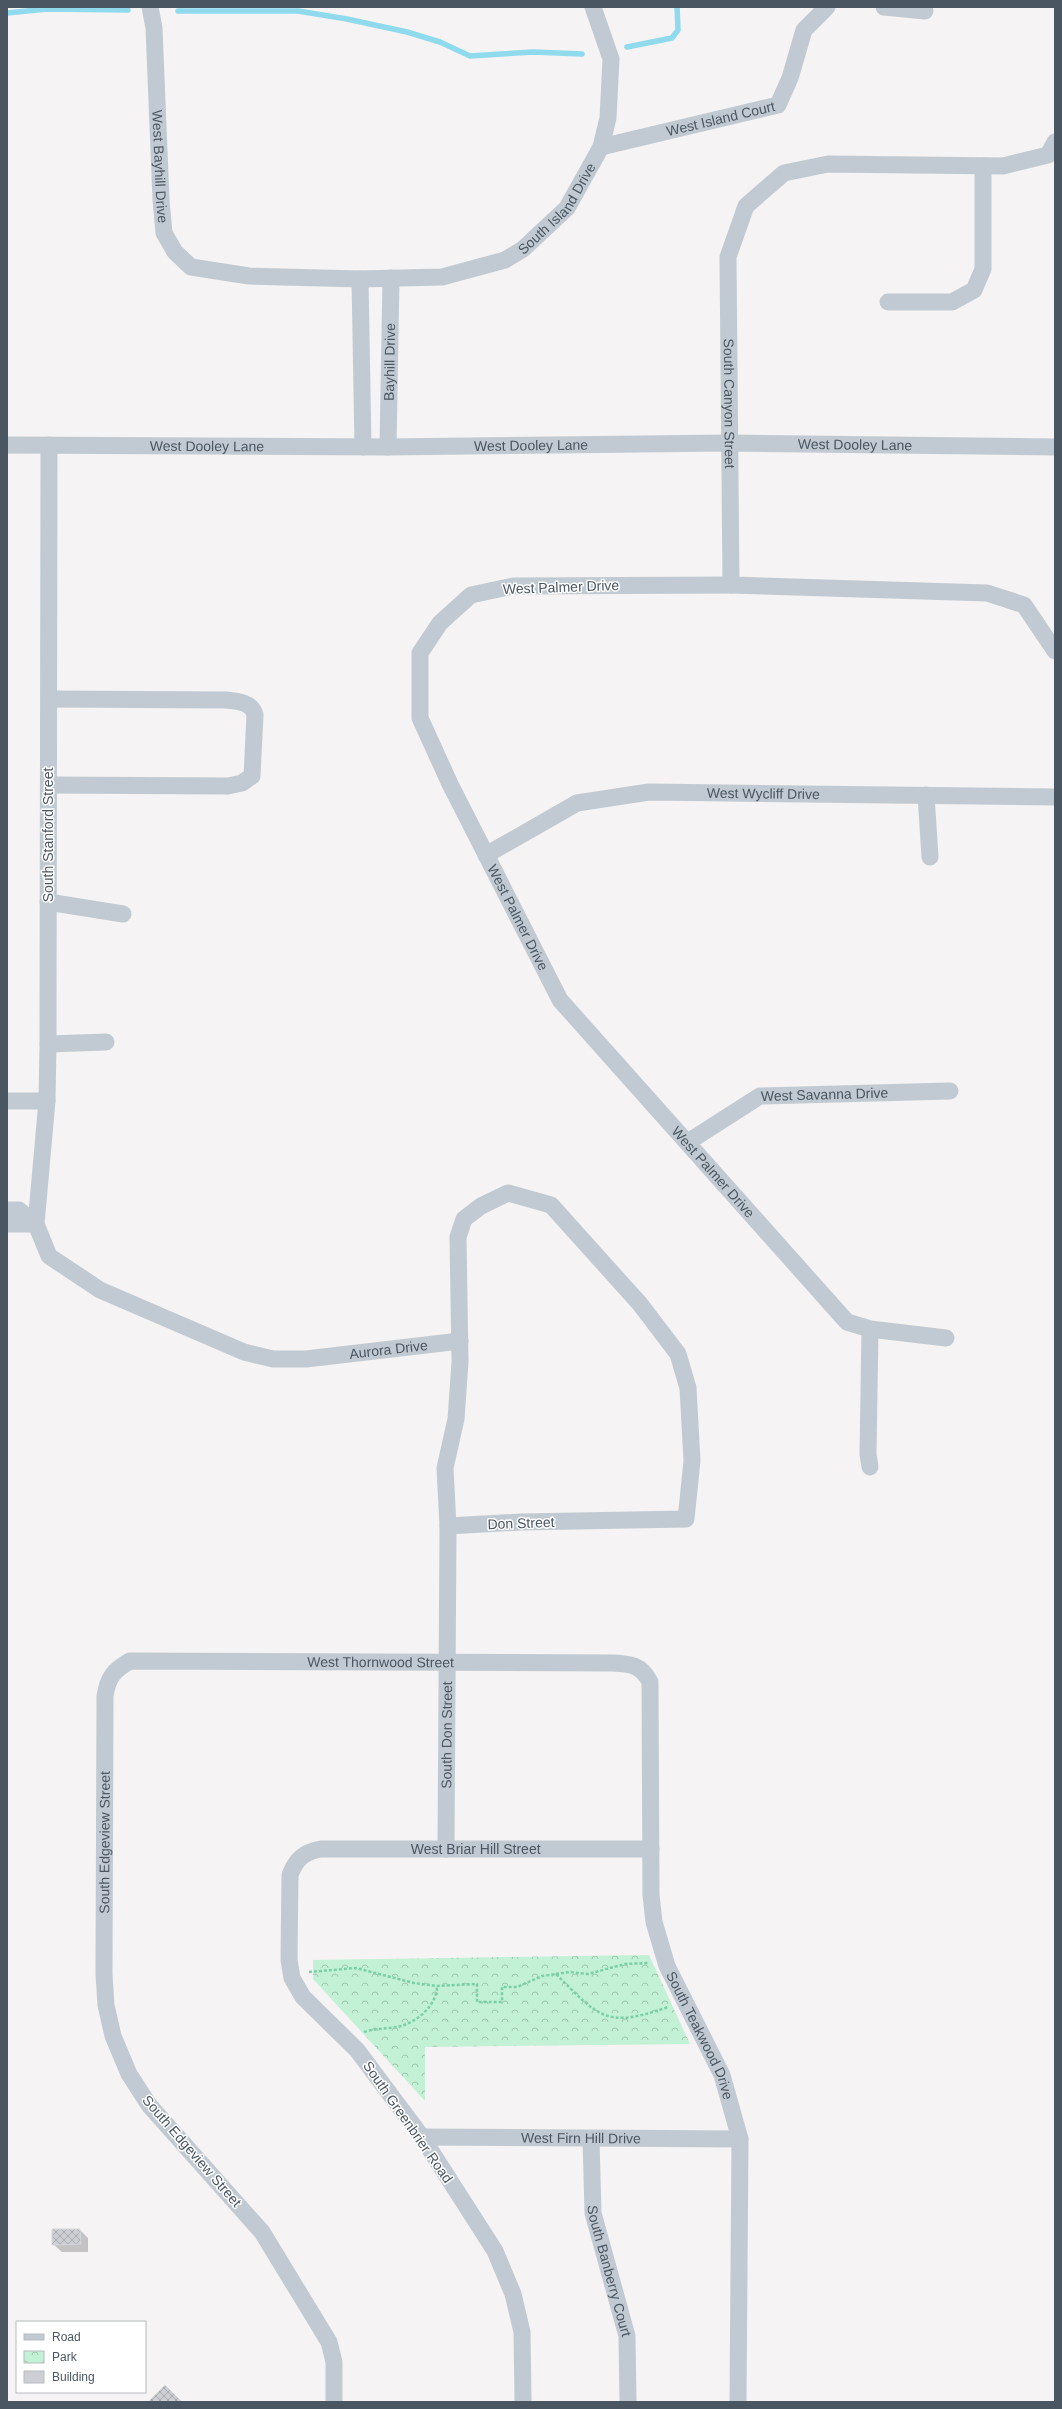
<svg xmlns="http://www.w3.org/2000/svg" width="1062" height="2409" viewBox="0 0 1062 2409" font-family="Helvetica,sans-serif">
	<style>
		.park { fill: url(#park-crowns) }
		.shadow { fill: #0003 }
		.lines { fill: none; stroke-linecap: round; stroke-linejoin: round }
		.stream { stroke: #90daee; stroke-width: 5.5 }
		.building { fill: url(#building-cross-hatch); stroke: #d7d9de }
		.path { stroke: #7ad0a6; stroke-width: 2.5; stroke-dasharray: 3 2; stroke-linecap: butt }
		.minor { stroke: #c1cad2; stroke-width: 17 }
		.labels { text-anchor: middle; stroke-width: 3; stroke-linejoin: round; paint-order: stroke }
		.street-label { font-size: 14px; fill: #4a5661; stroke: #fff }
	</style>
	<defs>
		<pattern id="park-crowns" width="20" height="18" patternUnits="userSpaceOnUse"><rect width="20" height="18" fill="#c3f1d5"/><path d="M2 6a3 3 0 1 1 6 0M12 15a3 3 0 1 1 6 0" fill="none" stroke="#a0c6b0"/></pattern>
		<pattern id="building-cross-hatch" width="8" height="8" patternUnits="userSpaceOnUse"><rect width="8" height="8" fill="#cdcfd5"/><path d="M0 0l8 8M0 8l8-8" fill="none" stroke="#a8abb0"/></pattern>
	</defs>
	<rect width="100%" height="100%" fill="#f5f3f3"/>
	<polygon class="park" points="649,1955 690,2044 425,2047 425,2101 313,1979 313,1960"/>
	<polygon class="shadow" points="80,2230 88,2238 88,2252 62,2252 53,2244"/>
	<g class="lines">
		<g class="stream">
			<polyline points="178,11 298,11 347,19 407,32 440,42 470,56 533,52 582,54"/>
			<polyline points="7,13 47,9 128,10"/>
			<polyline points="627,47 672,38 678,30 677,7"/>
		</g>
	</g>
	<g class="building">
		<polygon points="52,2229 80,2229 81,2244 52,2245"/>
		<polygon points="165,2385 182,2402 148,2402"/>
	</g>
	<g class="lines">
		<g class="path">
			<path d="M 309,1972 L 356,1968 L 414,1983 L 437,1986 L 477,1984 L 477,2002 L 502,2002 L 502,1987 L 517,1987 L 542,1976 L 556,1974 C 599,2017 606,2029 668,2007"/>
			<polyline points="556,1974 570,1972 588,1974 625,1964 649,1963"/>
			<path d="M 364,2032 C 376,2028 389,2029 401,2026 C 419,2021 437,2004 437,1986"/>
		</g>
		<g class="minor">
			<path id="s1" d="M 150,7 L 154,28 L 161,200 L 164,233 L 175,252 L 191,267 L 249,276 L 360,279 L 442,277 L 505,260 L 523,249 L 567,208 L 601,147 L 608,118 L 611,59 L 593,7"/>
			<polyline points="884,7 925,11"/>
			<path id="s2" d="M 1055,142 L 1048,155 L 1003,166 L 828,164 L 784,173 L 746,206 L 728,257 L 731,585 L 987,593 L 1024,605 L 1055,651"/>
			<path id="s3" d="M 601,147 L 778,105 L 790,78 L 804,30 L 827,7"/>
			<polyline points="360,279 363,447"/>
			<polyline points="888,302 952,302 974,290 983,269 983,166"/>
			<path id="s4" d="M 7,445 L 388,447 L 729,443 L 1055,447"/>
			<path id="s5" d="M 49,445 L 48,1044 L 47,1101 L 36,1224 L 49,1256 L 100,1290 L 244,1352 L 273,1359 L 306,1359 L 460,1341"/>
			<path id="s6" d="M 388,447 L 391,278"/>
			<path id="s7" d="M 731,585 L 513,586 L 471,595 L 440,623 L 420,653 L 420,718 L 450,784 L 560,1000 L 847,1322 L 870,1329 L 946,1338"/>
			<path d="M 49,785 L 228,786 L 242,783 L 252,776 L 255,715 C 252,702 237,701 225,700 L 49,699"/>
			<polyline points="926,795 930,857"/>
			<path id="s8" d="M 486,855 L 577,803 L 649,792 L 1055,797"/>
			<polyline points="48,902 123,914"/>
			<polyline points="48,1044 106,1042"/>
			<polyline points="7,1101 47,1101"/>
			<path id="s9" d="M 688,1142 L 760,1096 L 950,1091"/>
			<polygon points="508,1193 551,1205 640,1304 678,1354 688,1388 692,1461 686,1519 521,1522 448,1526 445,1468 456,1419 460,1362 458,1237 464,1219 481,1206"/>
			<polyline points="7,1210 19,1210 36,1224"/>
			<polyline points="7,1224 36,1224"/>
			<polyline points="870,1329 868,1454 870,1467"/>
			<path id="s10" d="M 446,1849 L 448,1526"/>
			<path id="s11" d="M 422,2137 L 740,2139"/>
			<path id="s12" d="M 591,2139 L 593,2213 L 627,2336 L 628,2402"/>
			<path id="s13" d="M 334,2402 L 334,2362 L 329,2342 L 262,2232 L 149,2105 L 129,2074 L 113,2036 L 106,2005 L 104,1974 L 105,1696 C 108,1677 114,1670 130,1661 L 611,1663 C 630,1664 641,1664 650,1682 L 651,1895 L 654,1922 L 667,1966 L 722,2075 L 740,2139 L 738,2402"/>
			<path id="s14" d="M 523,2402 L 522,2332 L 513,2294 L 495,2251 L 422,2137 L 357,2050 L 303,1997 L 292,1978 L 289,1960 L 290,1875 C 296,1859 304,1852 321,1849 L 651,1849"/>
		</g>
	</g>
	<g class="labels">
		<g class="street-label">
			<text dy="5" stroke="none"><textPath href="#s3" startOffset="123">West Island Court</textPath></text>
			<text dy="5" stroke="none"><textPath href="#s1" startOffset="160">West Bayhill Drive</textPath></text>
			<text dy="5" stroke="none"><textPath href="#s1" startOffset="662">South Island Drive</textPath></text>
			<text dy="5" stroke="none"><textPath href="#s6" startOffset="85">Bayhill Drive</textPath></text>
			<text dy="5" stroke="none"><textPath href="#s2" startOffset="532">South Canyon Street</textPath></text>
			<text dy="5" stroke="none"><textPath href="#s4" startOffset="848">West Dooley Lane</textPath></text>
			<text dy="5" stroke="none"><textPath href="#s4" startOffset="524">West Dooley Lane</textPath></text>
			<text dy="5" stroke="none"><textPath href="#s4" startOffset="200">West Dooley Lane</textPath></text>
			<text transform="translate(561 587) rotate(-2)" y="5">West Palmer Drive</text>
			<text dy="5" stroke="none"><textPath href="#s8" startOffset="292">West Wycliff Drive</textPath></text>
			<text transform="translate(48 835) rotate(-90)" y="5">South Stanford Street</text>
			<text dy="5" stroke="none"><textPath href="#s7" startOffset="626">West Palmer Drive</textPath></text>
			<text dy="5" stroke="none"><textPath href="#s9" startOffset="150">West Savanna Drive</textPath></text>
			<text dy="5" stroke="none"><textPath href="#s7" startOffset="949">West Palmer Drive</textPath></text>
			<text dy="5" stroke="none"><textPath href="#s5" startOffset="1178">Aurora Drive</textPath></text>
			<text transform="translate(521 1523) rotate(-2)" y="5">Don Street</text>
			<text dy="5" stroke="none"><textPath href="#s13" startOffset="1074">West Thornwood Street</textPath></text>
			<text dy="5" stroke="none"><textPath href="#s10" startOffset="114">South Don Street</textPath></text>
			<text dy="5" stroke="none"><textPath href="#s13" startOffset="632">South Edgeview Street</textPath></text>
			<text dy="5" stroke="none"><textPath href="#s14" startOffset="798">West Briar Hill Street</textPath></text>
			<text dy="5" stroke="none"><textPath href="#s13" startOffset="1714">South Teakwood Drive</textPath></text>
			<text transform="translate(408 2122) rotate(55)" y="5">South Greenbrier Road</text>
			<text dy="5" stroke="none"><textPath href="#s11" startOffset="159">West Firn Hill Drive</textPath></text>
			<text transform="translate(192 2151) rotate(49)" y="5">South Edgeview Street</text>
			<text dy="5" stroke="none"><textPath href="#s12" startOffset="134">South Banberry Court</textPath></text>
		</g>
	</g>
	<rect width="1062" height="2409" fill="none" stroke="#4a5661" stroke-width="16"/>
	<rect x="16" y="2321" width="130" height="72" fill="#ffffff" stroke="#b7bbc0"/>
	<rect x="24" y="2334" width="20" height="6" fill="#c1cad2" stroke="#b7bbc0"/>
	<text x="52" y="2341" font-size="12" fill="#4a5661">Road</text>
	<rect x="24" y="2351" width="20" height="12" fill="url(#park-crowns)" stroke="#b7bbc0"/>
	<text x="52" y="2361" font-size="12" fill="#4a5661">Park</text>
	<rect x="24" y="2371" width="20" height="12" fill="#cdcfd5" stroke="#b7bbc0"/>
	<text x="52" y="2381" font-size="12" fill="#4a5661">Building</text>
</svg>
